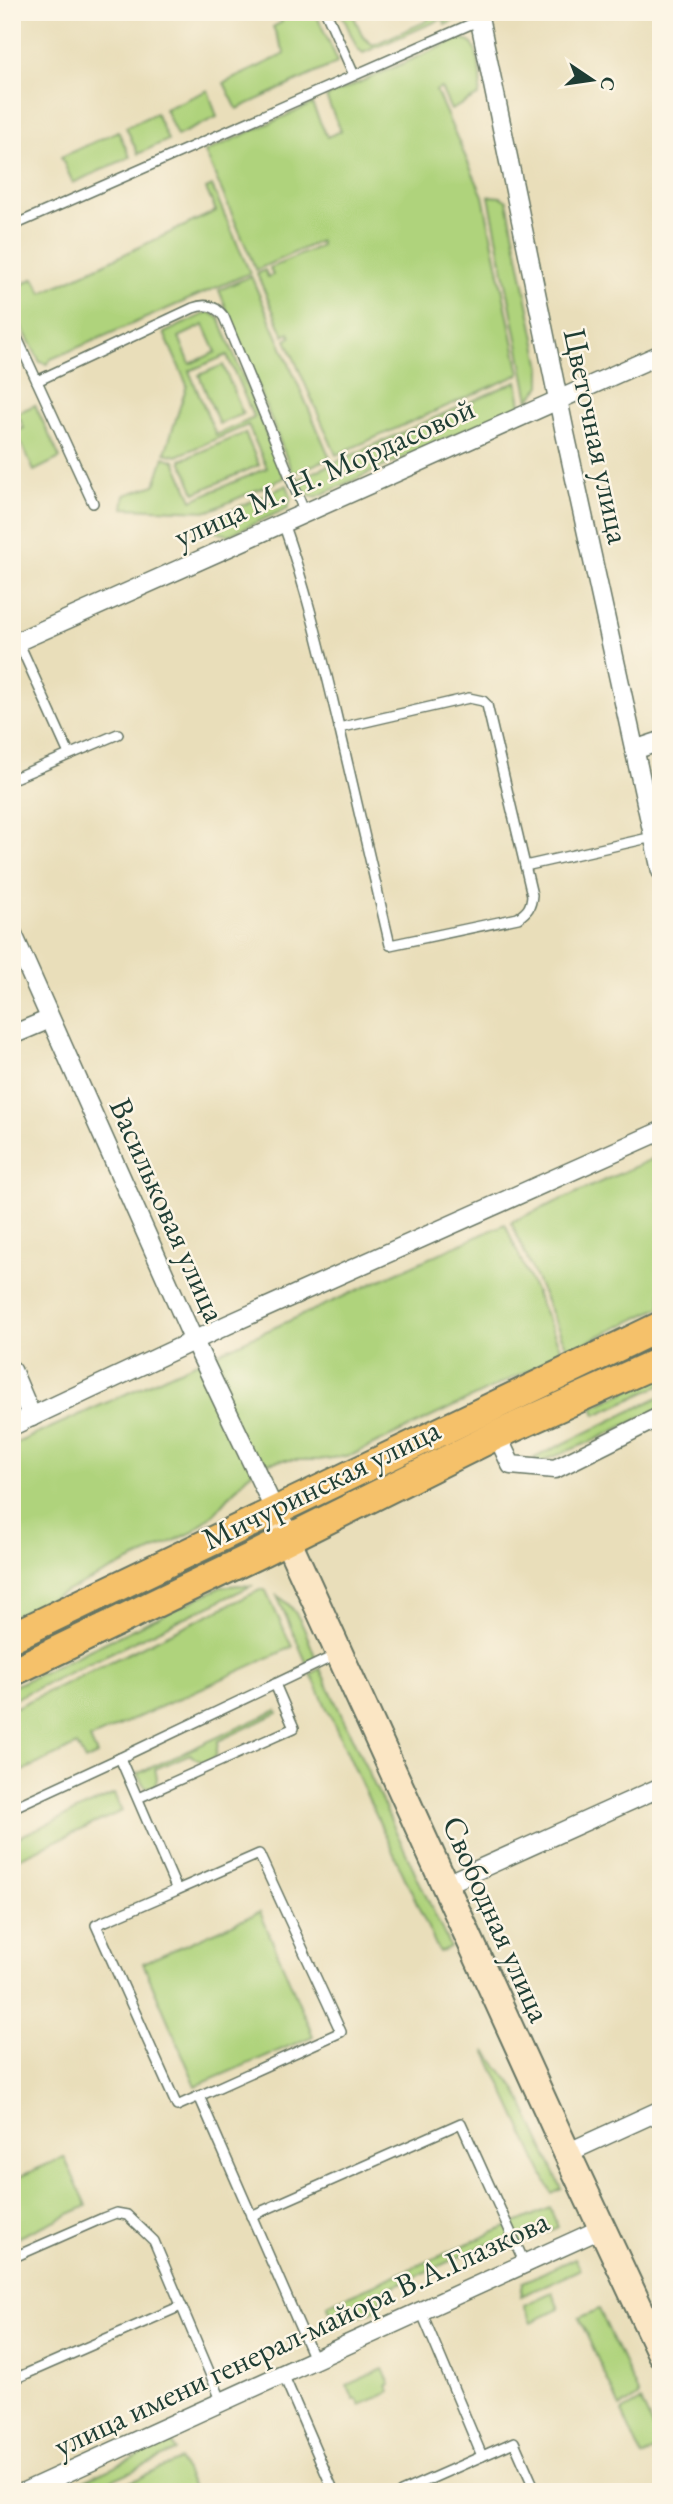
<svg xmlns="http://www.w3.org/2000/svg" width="673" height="2504" viewBox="0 0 673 2504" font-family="'EB Garamond',serif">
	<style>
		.green { fill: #afd37b; stroke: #678858; stroke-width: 2; fill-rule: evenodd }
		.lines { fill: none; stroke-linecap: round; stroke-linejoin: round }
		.service-casing { stroke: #667563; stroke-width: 12 }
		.minor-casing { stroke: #667563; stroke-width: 21 }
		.secondary-casing { stroke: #667563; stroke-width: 30 }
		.primary-casing { stroke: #667563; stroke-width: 32 }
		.service { stroke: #fff; stroke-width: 9 }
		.minor { stroke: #fff; stroke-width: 18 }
		.secondary { stroke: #fbe6c4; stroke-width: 26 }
		.primary { stroke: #f5c16b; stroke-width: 28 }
		.labels { text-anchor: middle; stroke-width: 5; stroke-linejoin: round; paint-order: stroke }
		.street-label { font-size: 32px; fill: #1f3d34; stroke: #fcf5e5 }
	</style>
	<rect width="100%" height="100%" fill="#fcf5e5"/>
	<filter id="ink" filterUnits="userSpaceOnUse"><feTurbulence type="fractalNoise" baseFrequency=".0143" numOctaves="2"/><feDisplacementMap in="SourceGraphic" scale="14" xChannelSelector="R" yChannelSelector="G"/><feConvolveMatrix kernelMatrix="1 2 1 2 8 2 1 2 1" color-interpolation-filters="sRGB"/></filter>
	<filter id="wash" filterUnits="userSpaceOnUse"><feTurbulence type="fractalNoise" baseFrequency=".00686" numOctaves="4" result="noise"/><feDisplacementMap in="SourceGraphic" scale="28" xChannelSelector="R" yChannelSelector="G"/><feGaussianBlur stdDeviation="1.57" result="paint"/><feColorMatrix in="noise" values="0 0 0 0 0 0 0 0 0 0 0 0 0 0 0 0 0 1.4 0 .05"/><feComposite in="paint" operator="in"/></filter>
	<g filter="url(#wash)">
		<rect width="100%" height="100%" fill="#e9deba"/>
		<g class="green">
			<polygon points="278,12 315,12 335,55 337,63 237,109 224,83 285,54 273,27 282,22"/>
			<polygon points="341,12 352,12 363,37 373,45 425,22 429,19 430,12 464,12 461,17 445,25 444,18 363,53 357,48"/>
			<path d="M 461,38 C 466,40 468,40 472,44 C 479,53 483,86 478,96 L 451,110 L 441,88 L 436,91 L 483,196 L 520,374 L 336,455 L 286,340 L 291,337 L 289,333 L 284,336 L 257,274 L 265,270 L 268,277 L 273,275 L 270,268 L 321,246 L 320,241 L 256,270 L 205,152 L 312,104 L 327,137 L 341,131 L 326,97 Z"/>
			<polygon points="208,90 217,117 177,136 165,109"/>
			<polygon points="156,113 168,140 138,154 126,127"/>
			<polygon points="118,131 130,157 73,183 61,157"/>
			<polygon points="212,186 250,273 51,359 47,364 40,362 12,308 12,290 34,278 42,293 216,211 206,189"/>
			<polygon points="489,196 501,197 507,201 541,368 541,386 529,400"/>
			<polygon points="251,276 330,458 293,474 219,290"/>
			<path d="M 209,312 L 219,318 L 284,478 L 209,511 L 123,508 L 125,495 L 155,485 L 164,457 L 175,461 L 192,500 L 267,468 L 248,425 L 177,456 L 165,453 L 187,385 L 164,333 ZM 204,325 L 216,352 L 190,364 L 179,337 ZM 227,355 L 254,418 L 216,435 L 189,371 Z"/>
			<polygon points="223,365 243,414 219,424 199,375"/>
			<polygon points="517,381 521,405 316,497 304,493 296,480"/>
			<polygon points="35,405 60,458 34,471 16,432 24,428 17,413"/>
			<polygon points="245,433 259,465 195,493 181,460"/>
			<polygon points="287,485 291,497 288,508 229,535 215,532 210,520"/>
			<polygon points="661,1155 661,1307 568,1351 511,1222"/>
			<polygon points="505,1224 563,1354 352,1455 319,1460 283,1460 262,1464 246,1477 217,1511 191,1533 12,1617 12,1445"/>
			<polygon points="661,1375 661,1385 596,1415 593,1407"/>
			<polygon points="661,1396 661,1408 597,1439 541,1462 534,1458"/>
			<polygon points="223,1550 225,1554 12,1658 12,1648"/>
			<polygon points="239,1585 251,1586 12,1700 12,1687 221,1587"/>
			<polygon points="262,1589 266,1591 292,1647 90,1739 97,1755 85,1761 77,1745 12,1776 12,1709"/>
			<path d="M 277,1596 C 300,1608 307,1637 316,1659 L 307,1664 Z"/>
			<polygon points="320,1669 450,1947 439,1952 311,1674"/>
			<path d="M 277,1710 L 278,1713 L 218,1741 L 216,1756 C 206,1764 198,1763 190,1754 L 155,1769 C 157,1777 159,1780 153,1787 L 145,1787 L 137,1774 Z"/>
			<polygon points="114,1794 122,1811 12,1861 12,1840"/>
			<polygon points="260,1912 313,2036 196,2086 143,1963"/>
			<polygon points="485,2050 516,2089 562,2189 552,2194"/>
			<polygon points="64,2157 87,2206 12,2240 12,2180"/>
			<polygon points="550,2208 558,2227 502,2252 494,2251 488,2244 381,2292 381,2304 376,2310 342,2323 334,2319 327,2305"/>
			<polygon points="575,2258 581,2269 521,2296 523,2282"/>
			<polygon points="552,2292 559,2309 532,2322 524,2305"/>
			<polygon points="599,2309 639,2396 620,2408 579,2318"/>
			<polygon points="383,2369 390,2384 387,2385 390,2392 360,2405 357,2399 354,2400 347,2385"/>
			<polygon points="641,2401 661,2445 661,2448 642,2457 622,2412"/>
			<polygon points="172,2441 176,2451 86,2492 57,2492"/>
			<polygon points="180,2460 195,2492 108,2492"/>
		</g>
	</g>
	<g filter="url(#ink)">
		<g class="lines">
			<g class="service-casing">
				<g id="service">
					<polyline points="326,12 354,75"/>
					<polyline points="12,226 480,20"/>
					<polyline points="12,327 93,503"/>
					<path d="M 37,381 L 193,308 C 206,303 216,306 224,317 L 305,513"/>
					<path d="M 283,523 C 308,593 324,664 341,735 C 357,805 374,875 390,945 L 518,918 C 528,911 531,907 532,895 L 487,705 L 483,701 L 469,698 L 339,728"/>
					<polyline points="18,641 69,754"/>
					<polyline points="12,779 118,734"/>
					<polyline points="525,866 653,837"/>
					<polyline points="138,1798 294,1728 275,1684"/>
					<polyline points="12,1808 120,1758"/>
					<polyline points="177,1890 259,1854 341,2032 177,2106 96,1925 177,1890 120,1758 338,1654"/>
					<polyline points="199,2096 314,2359"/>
					<polyline points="251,2216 461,2123 525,2264"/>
					<polyline points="12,2258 103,2218 116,2213 127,2215 154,2241 222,2402"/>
					<polyline points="421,2311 482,2456"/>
					<polyline points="283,2374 334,2492"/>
					<polyline points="12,2380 181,2306"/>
					<polyline points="401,2492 514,2442 536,2492"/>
				</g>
			</g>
			<g class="minor-casing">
				<g id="minor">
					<polyline points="478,12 565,433 661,871"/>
					<polyline points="12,644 661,354"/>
					<polyline points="634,750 661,741"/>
					<polyline points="12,932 194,1341 275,1511"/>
					<polyline points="12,1035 50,1019"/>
					<polyline points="12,1370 32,1417"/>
					<polyline points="12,1426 227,1325 661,1131"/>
					<polyline points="497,1435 511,1465 555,1469 661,1416"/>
					<polyline points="444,1885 661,1787"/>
					<polyline points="567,2153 661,2110"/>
					<polyline points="24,2492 603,2228"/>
				</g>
			</g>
			<g class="secondary-casing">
				<polyline id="secondary" points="278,1519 567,2153 661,2354"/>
			</g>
			<g class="primary-casing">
				<g id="primary">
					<polyline points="12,1637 661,1326"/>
					<polyline points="12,1672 254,1556 497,1435 661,1361"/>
				</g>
			</g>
			<use href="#service" class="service"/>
			<use href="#minor" class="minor"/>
			<use href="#secondary" class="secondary"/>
			<use href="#primary" class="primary"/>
		</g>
	</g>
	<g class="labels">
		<g class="street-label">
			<text transform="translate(597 436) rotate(78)" y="11">Цветочная улица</text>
			<text transform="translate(324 472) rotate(-24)" y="11">улица М. Н. Мордасовой</text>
			<text transform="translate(168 1210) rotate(66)" y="11">Васильковая улица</text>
			<text transform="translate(321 1484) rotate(-26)" y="11">Мичуринская улица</text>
			<text transform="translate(497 1919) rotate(66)" y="11">Свободная улица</text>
			<text transform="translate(301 2333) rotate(-25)" y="11">улица имени генерал-майора В.А.Глазкова</text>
		</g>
	</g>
	<rect width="673" height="2504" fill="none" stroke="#fcf5e5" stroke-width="42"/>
	<g transform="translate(592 80) rotate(103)" stroke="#fcf5e5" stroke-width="5" paint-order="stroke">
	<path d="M0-5L12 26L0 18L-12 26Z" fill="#1f3d34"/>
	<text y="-10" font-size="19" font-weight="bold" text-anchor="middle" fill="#1f3d34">С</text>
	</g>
</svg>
